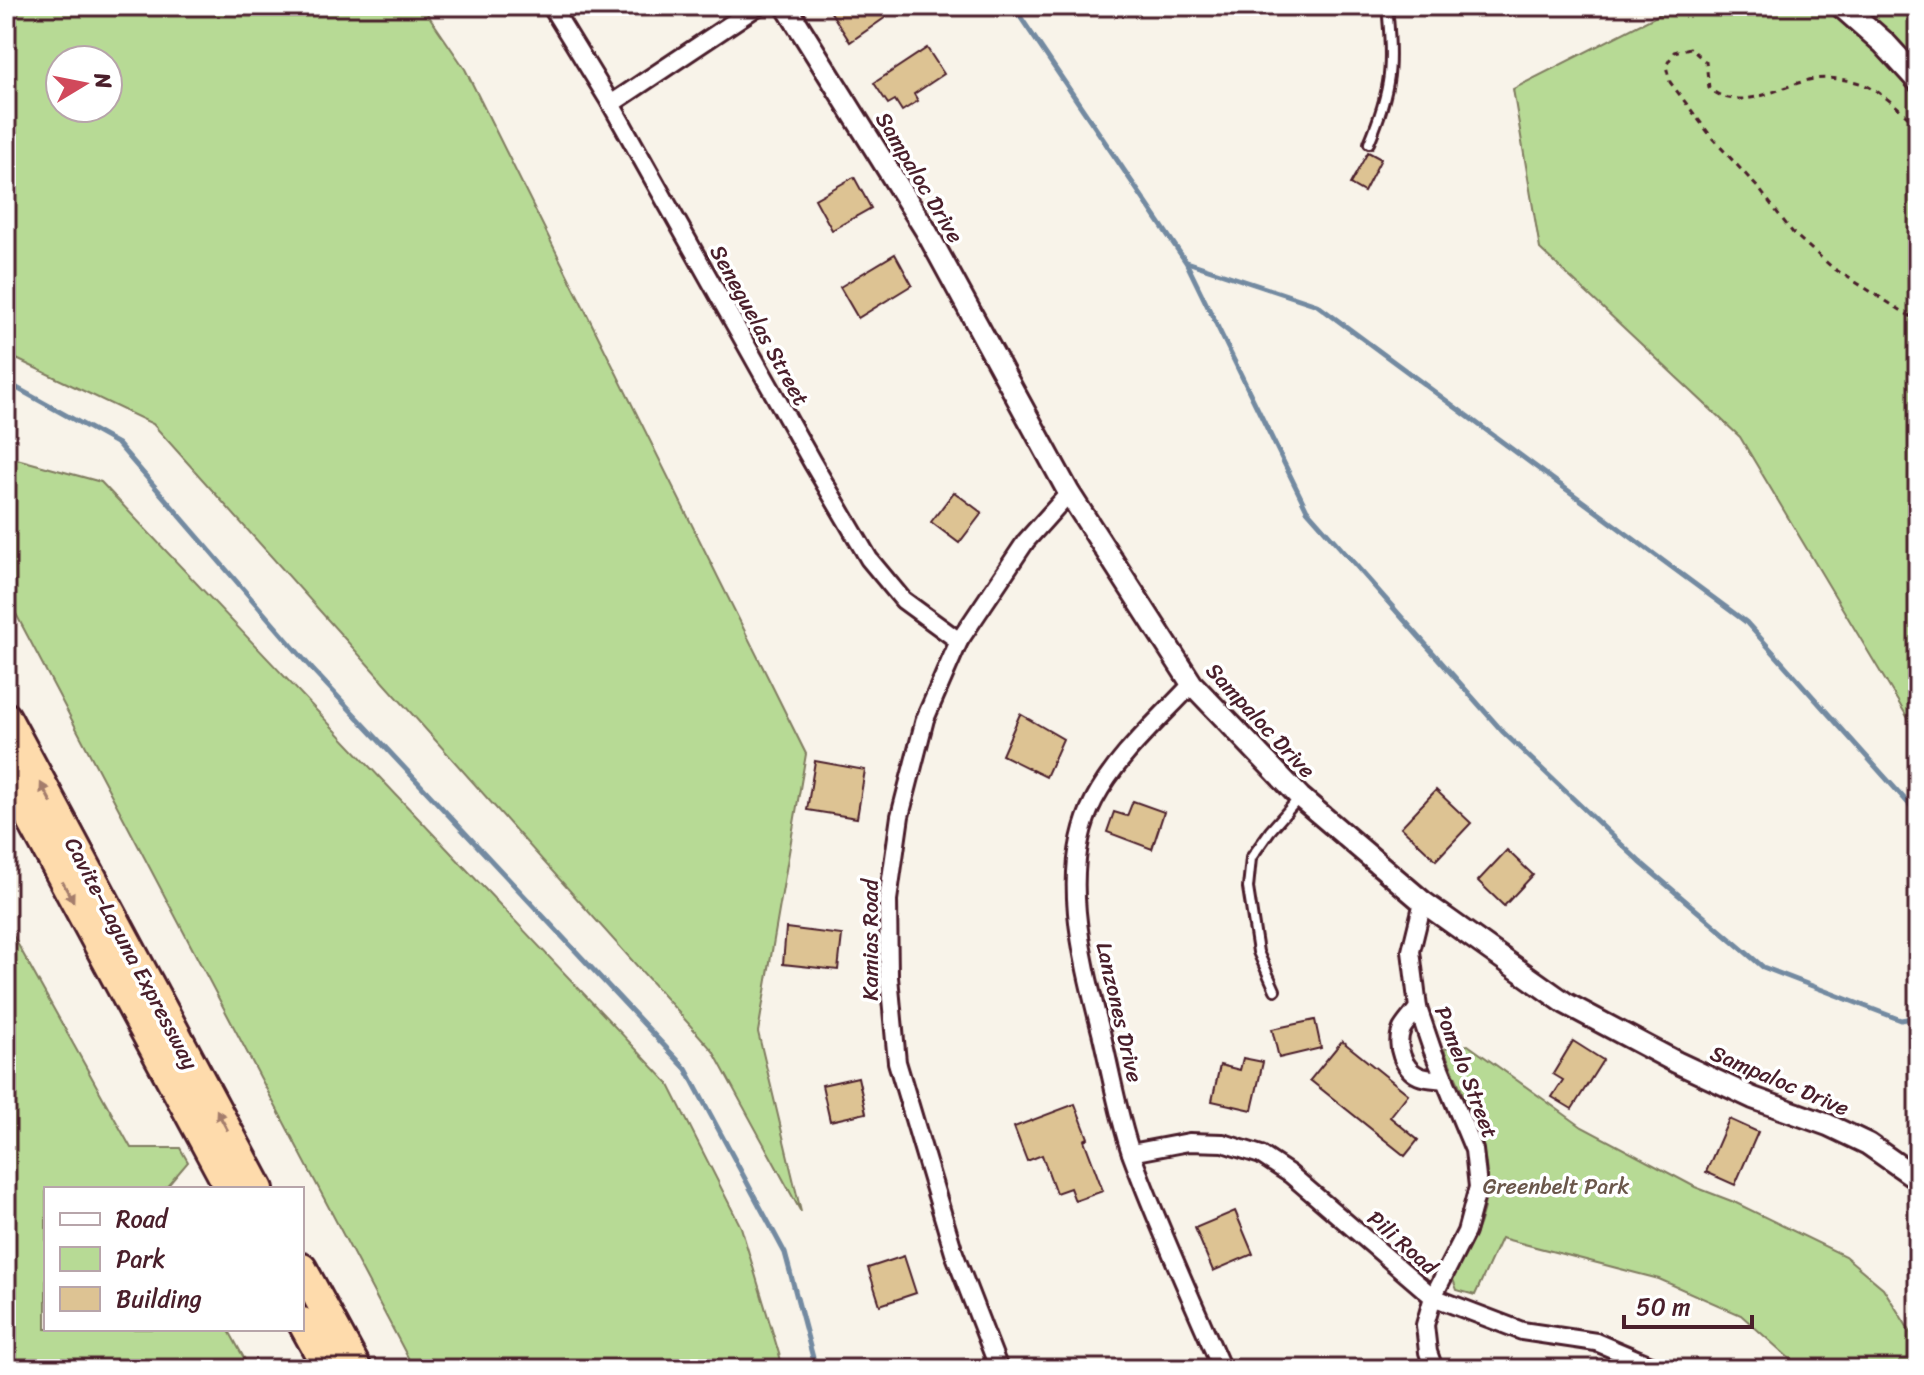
<svg xmlns="http://www.w3.org/2000/svg" width="1924" height="1375" viewBox="0 0 1924 1375" font-family="Sriracha,sans-serif">
	<style>
		.green { fill: #b7da95; stroke: #807c60; stroke-width: 2; fill-rule: evenodd }
		.lines { fill: none; stroke-linecap: round; stroke-linejoin: round }
		.stream { stroke: #738aa1; stroke-width: 5 }
		.building { fill: #ddc393; stroke: #4a1f2b; stroke-width: 2 }
		.service-casing { stroke: #4a1f2b; stroke-width: 14 }
		.minor-casing { stroke: #4a1f2b; stroke-width: 22 }
		.tertiary-casing { stroke: #4a1f2b; stroke-width: 26 }
		.secondary-casing { stroke: #4a1f2b; stroke-width: 28 }
		.motorway-casing { stroke: #4a1f2b; stroke-width: 34 }
		.path { stroke: #4a1f2b; stroke-width: 3; stroke-dasharray: 6 6; stroke-linecap: butt }
		.service { stroke: #fff; stroke-width: 8 }
		.minor { stroke: #fff; stroke-width: 16 }
		.tertiary { stroke: #fff; stroke-width: 20 }
		.secondary { stroke: #fff; stroke-width: 22 }
		.motorway { stroke: #fedbac; stroke-width: 28 }
		.oneway { fill: #a47d6c }
		.labels { text-anchor: middle; stroke-width: 7; stroke-linejoin: round; paint-order: stroke }
		.street-label { font-size: 22px; fill: #4a1f2b; stroke: #fff }
		.park-label { font-size: 22px; fill: #6b574b; stroke: #fff }
	</style>
	<rect width="100%" height="100%" fill="#f8f3e9"/>
	<filter id="ink" filterUnits="userSpaceOnUse"><feTurbulence type="fractalNoise" baseFrequency=".0125" numOctaves="2"/><feDisplacementMap in="SourceGraphic" scale="16" xChannelSelector="R" yChannelSelector="G"/><feConvolveMatrix kernelMatrix="1 2 1 2 8 2 1 2 1" color-interpolation-filters="sRGB"/></filter>
	<g filter="url(#ink)">
		<g class="green">
			<path d="M 6,6 L 422,6 L 465,69 L 806,754 L 758,1032 L 801,1212 L 713,1051 L 153,424 L 6,354 ZM 60,60 L 108,60 L 108,108 L 60,108 Z"/>
			<polygon points="1676,6 1911,6 1918,12 1918,735 1740,437 1540,249 1513,89"/>
			<polygon points="6,456 101,482 668,1083 741,1227 780,1357 780,1369 414,1369 6,595"/>
			<polygon points="6,923 131,1148 180,1148 188,1162 165,1189 46,1189 46,1329 228,1329 250,1369 6,1369"/>
			<path d="M 1468,1045 L 1582,1127 L 1695,1187 L 1734,1202 L 1845,1256 L 1883,1288 L 1918,1344 L 1918,1369 L 1801,1369 L 1741,1315 L 1659,1279 L 1501,1238 L 1475,1295 L 1457,1290 L 1451,1274 C 1458,1262 1468,1250 1474,1237 C 1507,1164 1470,1116 1444,1049 Z"/>
		</g>
		<g class="lines">
			<g class="stream">
				<polyline points="1013,6 1186,262 1307,510 1503,732 1640,862 1763,967 1901,1020 1918,1017"/>
				<polyline points="1187,262 1317,305 1746,622 1918,814"/>
				<polyline points="6,382 118,444 312,669 686,1069 785,1253 816,1369"/>
			</g>
		</g>
		<g class="building">
			<polygon points="827,6 879,6 886,17 850,42"/>
			<polygon points="927,48 944,74 914,94 918,101 902,111 895,100 888,104 874,83"/>
			<polygon points="1368,152 1381,159 1364,192 1350,184"/>
			<polygon points="854,177 871,208 832,230 815,199"/>
			<polygon points="895,254 912,285 858,318 840,287"/>
			<polygon points="954,492 982,513 959,543 931,522"/>
			<polygon points="1020,714 1063,739 1046,777 1002,755"/>
			<polygon points="815,761 865,770 857,818 807,810"/>
			<polygon points="1436,790 1471,823 1436,860 1401,827"/>
			<polygon points="1133,801 1164,812 1152,849 1107,832 1114,812 1127,816"/>
			<polygon points="1507,850 1533,875 1504,906 1478,881"/>
			<polygon points="786,928 842,935 838,970 783,964"/>
			<polygon points="1315,1020 1321,1048 1279,1058 1272,1029"/>
			<polygon points="1342,1041 1408,1094 1390,1117 1418,1140 1405,1156 1310,1080"/>
			<polygon points="1573,1041 1603,1060 1572,1109 1552,1097 1563,1080 1553,1074"/>
			<polygon points="1243,1058 1263,1062 1252,1110 1212,1101 1220,1065 1240,1070"/>
			<polygon points="858,1077 866,1113 830,1121 822,1085"/>
			<polygon points="1075,1104 1088,1138 1084,1140 1103,1191 1075,1201 1070,1188 1056,1193 1042,1155 1027,1161 1014,1127"/>
			<polygon points="1729,1119 1758,1132 1735,1185 1706,1172"/>
			<polygon points="1235,1211 1253,1254 1213,1271 1195,1228"/>
			<polygon points="904,1256 916,1293 880,1305 868,1268"/>
		</g>
		<g class="lines">
			<g class="service-casing">
				<g id="service">
					<path d="M 1369,143 C 1392,88 1393,65 1387,6"/>
					<polyline points="1275,990 1258,952 1248,888 1251,858 1270,831 1299,798"/>
				</g>
			</g>
			<g class="minor-casing">
				<g id="minor">
					<polyline points="551,6 611,104 812,462 869,559 903,600 959,641"/>
					<polyline points="611,104 758,6"/>
					<path d="M 1192,684 C 1159,720 1117,756 1094,800 C 1058,869 1083,961 1101,1032 C 1111,1073 1118,1116 1132,1156 C 1159,1228 1191,1299 1222,1369"/>
					<polyline points="1423,902 1411,951 1418,1008 1432,1049 1474,1150 1478,1187 1466,1232 1433,1297 1425,1325 1428,1352 1434,1369"/>
					<path d="M 1418,1008 C 1413,1015 1406,1022 1402,1029 C 1395,1045 1403,1069 1419,1076 C 1426,1079 1436,1079 1445,1080"/>
					<polyline points="1131,1153 1189,1142 1223,1143 1261,1155 1290,1174 1433,1297 1522,1331 1596,1342 1660,1369"/>
					<polyline points="999,1369 954,1253 897,1062 889,977 888,900 900,816 925,719 959,641 1026,541 1069,493"/>
				</g>
			</g>
			<g class="tertiary-casing">
				<polyline id="tertiary" points="786,6 925,229 1069,493 1192,684 1300,797 1423,902 1565,1003 1676,1062 1753,1098 1828,1125 1868,1144 1918,1179"/>
			</g>
			<g class="secondary-casing">
				<polyline id="secondary" points="1842,6 1884,43 1918,80"/>
			</g>
			<g class="motorway-casing">
				<g id="motorway">
					<polyline points="6,717 259,1189"/>
					<polyline points="6,773 230,1189"/>
					<polyline points="302,1268 357,1369"/>
					<polyline points="302,1322 328,1369"/>
				</g>
			</g>
			<path class="path" d="M 1918,125 C 1899,110 1877,85 1851,81 C 1841,79 1825,77 1814,79 C 1780,85 1740,115 1709,88 L 1706,62 L 1690,48 L 1674,52 L 1666,66 L 1670,82 L 1713,139 L 1760,190 L 1793,233 L 1833,268 L 1918,321"/>
			<use href="#service" class="service"/>
			<use href="#minor" class="minor"/>
			<use href="#tertiary" class="tertiary"/>
			<use href="#secondary" class="secondary"/>
			<use href="#motorway" class="motorway"/>
		</g>
		<defs><path id="oneway-solid" d="M-6-.8H1V-3.2L6.5 0L1 3.2V.8H-6Z" transform="scale(2)"/></defs>
		<g class="oneway">
			<use href="#oneway-solid" transform="translate(46 793) rotate(-118)"/>
			<use href="#oneway-solid" transform="translate(68 892) rotate(61)"/>
			<use href="#oneway-solid" transform="translate(222 1120) rotate(-118)"/>
		</g>
	</g>
	<g class="labels">
		<g class="street-label">
			<text transform="translate(920 177) rotate(59)" y="8">Sampaloc Drive</text>
			<text transform="translate(760 325) rotate(61)" y="8">Seneguelas Street</text>
			<text transform="translate(1261 720) rotate(47)" y="8">Sampaloc Drive</text>
			<text transform="translate(870 940) rotate(-90)" y="8">Kamias Road</text>
			<text transform="translate(132 953) rotate(62)" y="8">Cavite–Laguna Expressway</text>
			<text transform="translate(1120 1012) rotate(77)" y="8">Lanzones Drive</text>
			<text transform="translate(1467 1072) rotate(69)" y="8">Pomelo Street</text>
			<text transform="translate(1780 1080) rotate(23)" y="8">Sampaloc Drive</text>
			<text transform="translate(1403 1242) rotate(41)" y="8">Pili Road</text>
		</g>
		<g class="park-label">
			<text x="1556" y="1194">Greenbelt Park</text>
		</g>
	</g>
	<rect width="1924" height="1375" fill="none" stroke="#fff" stroke-width="32"/>
	<rect x="16" y="16" width="1892" height="1343" fill="none" stroke="#4a1f2b" stroke-width="3" filter="url(#ink)"/>
	<rect x="44" y="1187" width="260" height="144" fill="#ffffff" stroke="#b7a5aa" stroke-width="2"/>
	<rect x="60" y="1213" width="40" height="12" fill="#ffffff" stroke="#b7a5aa" stroke-width="2"/>
	<text x="116" y="1227" font-size="24" fill="#4a1f2b">Road</text>
	<rect x="60" y="1247" width="40" height="24" fill="#b7da95" stroke="#b7a5aa" stroke-width="2"/>
	<text x="116" y="1267" font-size="24" fill="#4a1f2b">Park</text>
	<rect x="60" y="1287" width="40" height="24" fill="#ddc393" stroke="#b7a5aa" stroke-width="2"/>
	<text x="116" y="1307" font-size="24" fill="#4a1f2b">Building</text>
	<g transform="translate(84 84) rotate(80)"><circle r="38" fill="#ffffff" stroke="#b7a5aa" stroke-width="2"/>
	<path d="M0-6L14 30L0 20L-14 30Z" fill="#d1495b"/>
	<text y="-12" font-size="22" font-weight="bold" text-anchor="middle" fill="#4a1f2b">N</text>
	</g>
	<path d="M1624 1315v12h128v-12" fill="none" stroke="#4a1f2b" stroke-width="4"/>
	<text x="1636" y="1315" font-size="24" fill="#4a1f2b" stroke="#ffffff" stroke-width="6" paint-order="stroke">50 m</text>
</svg>
